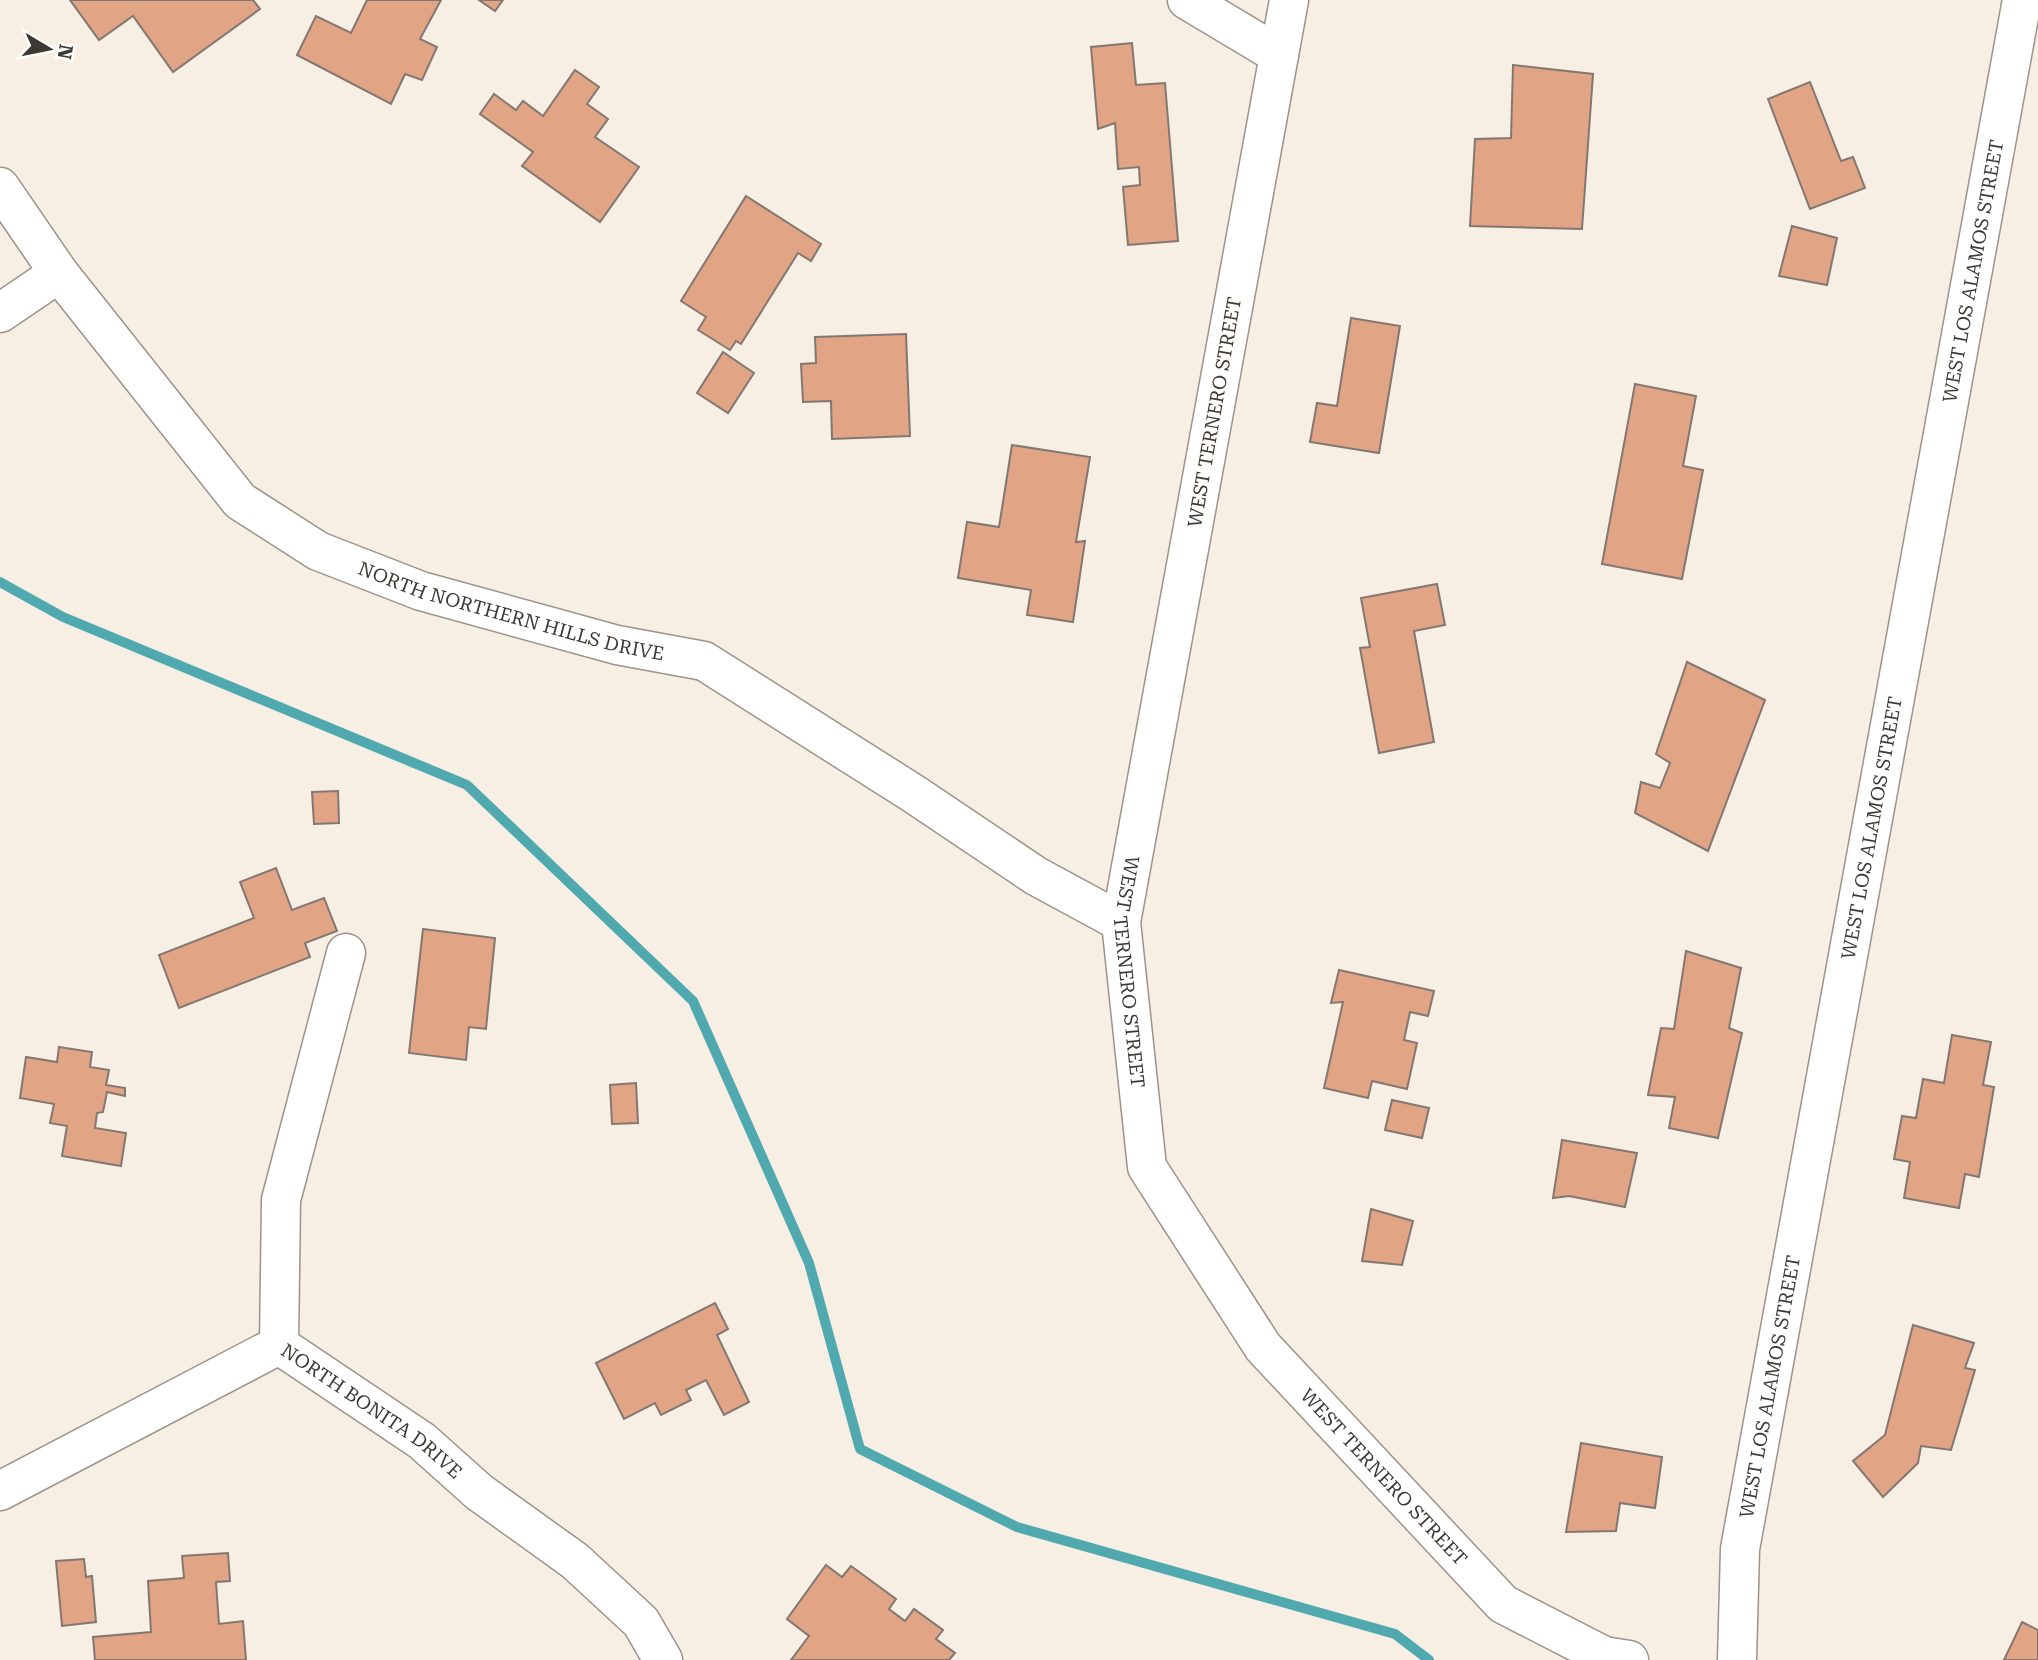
<svg xmlns="http://www.w3.org/2000/svg" width="2038" height="1660" viewBox="0 0 2038 1660" font-family="'Roboto Serif',serif">
	<style>
		.lines { fill: none; stroke-linecap: round; stroke-linejoin: round }
		.stream { stroke: #50a9af; stroke-width: 10 }
		.building { fill: #e1a484; stroke: #837772; stroke-width: 2 }
		.minor-casing { stroke: #9c938a; stroke-width: 41 }
		.minor { stroke: #fff; stroke-width: 38 }
		.labels { text-anchor: middle; stroke-width: 5; stroke-linejoin: round; paint-order: stroke }
		.street-label { font-size: 19px; fill: #3c3935; stroke: #fefdfa }
	</style>
	<rect width="100%" height="100%" fill="#f7eee4"/>
	<g class="lines">
		<polyline class="stream" points="0,582 63,617 467,785 693,1001 809,1263 860,1449 1017,1527 1395,1634 1429,1660"/>
	</g>
	<g class="building">
		<polygon points="70,0 253,0 260,9 173,72 133,16 99,40"/>
		<polygon points="367,0 441,0 420,39 437,47 422,80 405,74 391,104 297,55 316,16 351,33"/>
		<polygon points="479,0 503,0 495,11"/>
		<polygon points="1132,43 1136,85 1165,83 1178,241 1128,245 1123,187 1140,185 1139,167 1118,169 1115,123 1098,129 1091,47"/>
		<polygon points="1513,65 1593,74 1582,229 1470,226 1475,139 1511,138"/>
		<polygon points="575,70 599,87 587,104 608,119 595,137 639,167 600,222 522,166 533,152 480,114 494,94 516,110 523,101 543,116"/>
		<polygon points="1810,82 1841,161 1853,157 1865,188 1810,209 1768,99"/>
		<polygon points="746,196 821,244 811,261 798,253 741,344 736,341 730,350 698,330 706,317 681,301"/>
		<polygon points="1792,226 1837,238 1827,285 1779,276"/>
		<polygon points="1351,318 1400,326 1379,453 1310,442 1317,403 1337,406"/>
		<polygon points="906,334 910,436 832,439 831,401 803,402 801,364 816,363 815,337"/>
		<polygon points="723,352 754,373 728,413 697,393"/>
		<polygon points="1635,384 1696,396 1683,466 1703,470 1682,579 1602,564"/>
		<polygon points="1012,445 1090,457 1076,542 1085,541 1073,622 1027,615 1031,590 958,578 967,522 999,527"/>
		<polygon points="1437,584 1445,625 1414,631 1434,742 1379,753 1360,648 1370,647 1361,598"/>
		<polygon points="1687,662 1765,700 1708,851 1635,813 1641,782 1660,788 1670,763 1656,754"/>
		<polygon points="338,791 339,823 314,824 312,792"/>
		<polygon points="276,868 292,910 324,898 337,931 305,943 310,957 179,1008 159,955 254,918 240,882"/>
		<polygon points="423,929 495,938 486,1029 469,1027 466,1060 409,1053"/>
		<polygon points="1686,951 1741,968 1729,1028 1742,1033 1718,1138 1669,1128 1675,1097 1648,1095 1661,1028 1674,1029"/>
		<polygon points="1339,970 1434,991 1428,1016 1410,1012 1404,1040 1417,1043 1407,1089 1372,1081 1368,1098 1324,1088 1343,1002 1331,1003"/>
		<polygon points="1952,1035 1991,1042 1983,1085 1994,1087 1979,1177 1965,1174 1959,1208 1904,1198 1910,1162 1894,1159 1902,1116 1916,1118 1923,1079 1944,1083"/>
		<polygon points="59,1047 92,1052 90,1067 109,1070 106,1085 125,1088 125,1096 107,1092 103,1112 97,1113 95,1128 126,1133 121,1166 62,1156 67,1126 50,1123 54,1104 20,1098 26,1057 57,1062"/>
		<polygon points="636,1083 638,1123 612,1124 610,1085"/>
		<polygon points="1392,1100 1429,1108 1422,1138 1385,1130"/>
		<polygon points="1562,1140 1637,1153 1625,1207 1569,1196 1553,1198"/>
		<polygon points="1371,1209 1413,1221 1402,1265 1362,1261"/>
		<polygon points="715,1303 728,1329 717,1335 749,1402 724,1415 706,1380 686,1390 691,1400 661,1415 655,1403 624,1419 596,1363"/>
		<polygon points="1913,1325 1974,1343 1965,1368 1975,1370 1951,1450 1921,1446 1918,1463 1883,1497 1853,1461 1885,1435"/>
		<polygon points="1581,1443 1662,1457 1655,1508 1620,1503 1616,1531 1566,1532"/>
		<polygon points="228,1553 230,1581 216,1582 219,1624 243,1621 246,1660 95,1660 93,1637 151,1632 148,1581 184,1578 182,1556"/>
		<polygon points="84,1559 86,1577 92,1576 96,1622 62,1626 56,1561"/>
		<polygon points="826,1565 842,1577 851,1566 896,1599 889,1609 905,1621 914,1609 943,1630 936,1639 955,1653 949,1660 791,1660 809,1636 787,1619"/>
		<polygon points="2022,1622 2038,1630 2038,1660 2004,1660"/>
	</g>
	<g class="lines">
		<g class="minor-casing">
			<g id="minor">
				<polyline points="1187,0 1279,55"/>
				<path id="s1" d="M 1289,0 L 1121,922 L 1147,1167 L 1263,1347 L 1503,1604 L 1604,1656 L 1629,1660"/>
				<path id="s2" d="M 0,187 L 59,273 L 240,501 L 318,551 L 421,591 L 617,645 L 704,661 L 914,794 L 1036,876 L 1121,922"/>
				<polyline points="0,313 59,273"/>
				<path id="s3" d="M 279,1345 L 422,1441 L 479,1492 L 575,1561 L 641,1622 L 663,1660"/>
				<polyline points="279,1345 281,1200 346,953"/>
				<polyline points="0,1491 279,1345"/>
				<path id="s4" d="M 1737,1660 L 1740,1549 L 2022,0"/>
			</g>
		</g>
		<use href="#minor" class="minor"/>
	</g>
	<g class="labels">
		<g class="street-label">
			<text dy="7" stroke="none"><textPath href="#s4" startOffset="1410">WEST LOS ALAMOS STREET</textPath></text>
			<text transform="translate(1214 412) rotate(-80)" y="7">WEST TERNERO STREET</text>
			<text dy="7" stroke="none"><textPath href="#s2" startOffset="691">NORTH NORTHERN HILLS DRIVE</textPath></text>
			<text dy="7" stroke="none"><textPath href="#s4" startOffset="844">WEST LOS ALAMOS STREET</textPath></text>
			<text dy="7" stroke="none"><textPath href="#s1" startOffset="987">WEST TERNERO STREET</textPath></text>
			<text dy="7" stroke="none"><textPath href="#s4" startOffset="276">WEST LOS ALAMOS STREET</textPath></text>
			<text dy="7" stroke="none"><textPath href="#s3" startOffset="114">NORTH BONITA DRIVE</textPath></text>
			<text dy="7" stroke="none"><textPath href="#s1" startOffset="1575">WEST TERNERO STREET</textPath></text>
		</g>
	</g>
	<g transform="translate(49 49) rotate(100)" stroke="#fefdfa" stroke-width="5" paint-order="stroke">
	<path d="M0-5L12 26L0 18L-12 26Z" fill="#3c3935"/>
	<text y="-10" font-size="19" font-weight="bold" text-anchor="middle" fill="#3c3935">N</text>
	</g>
</svg>
